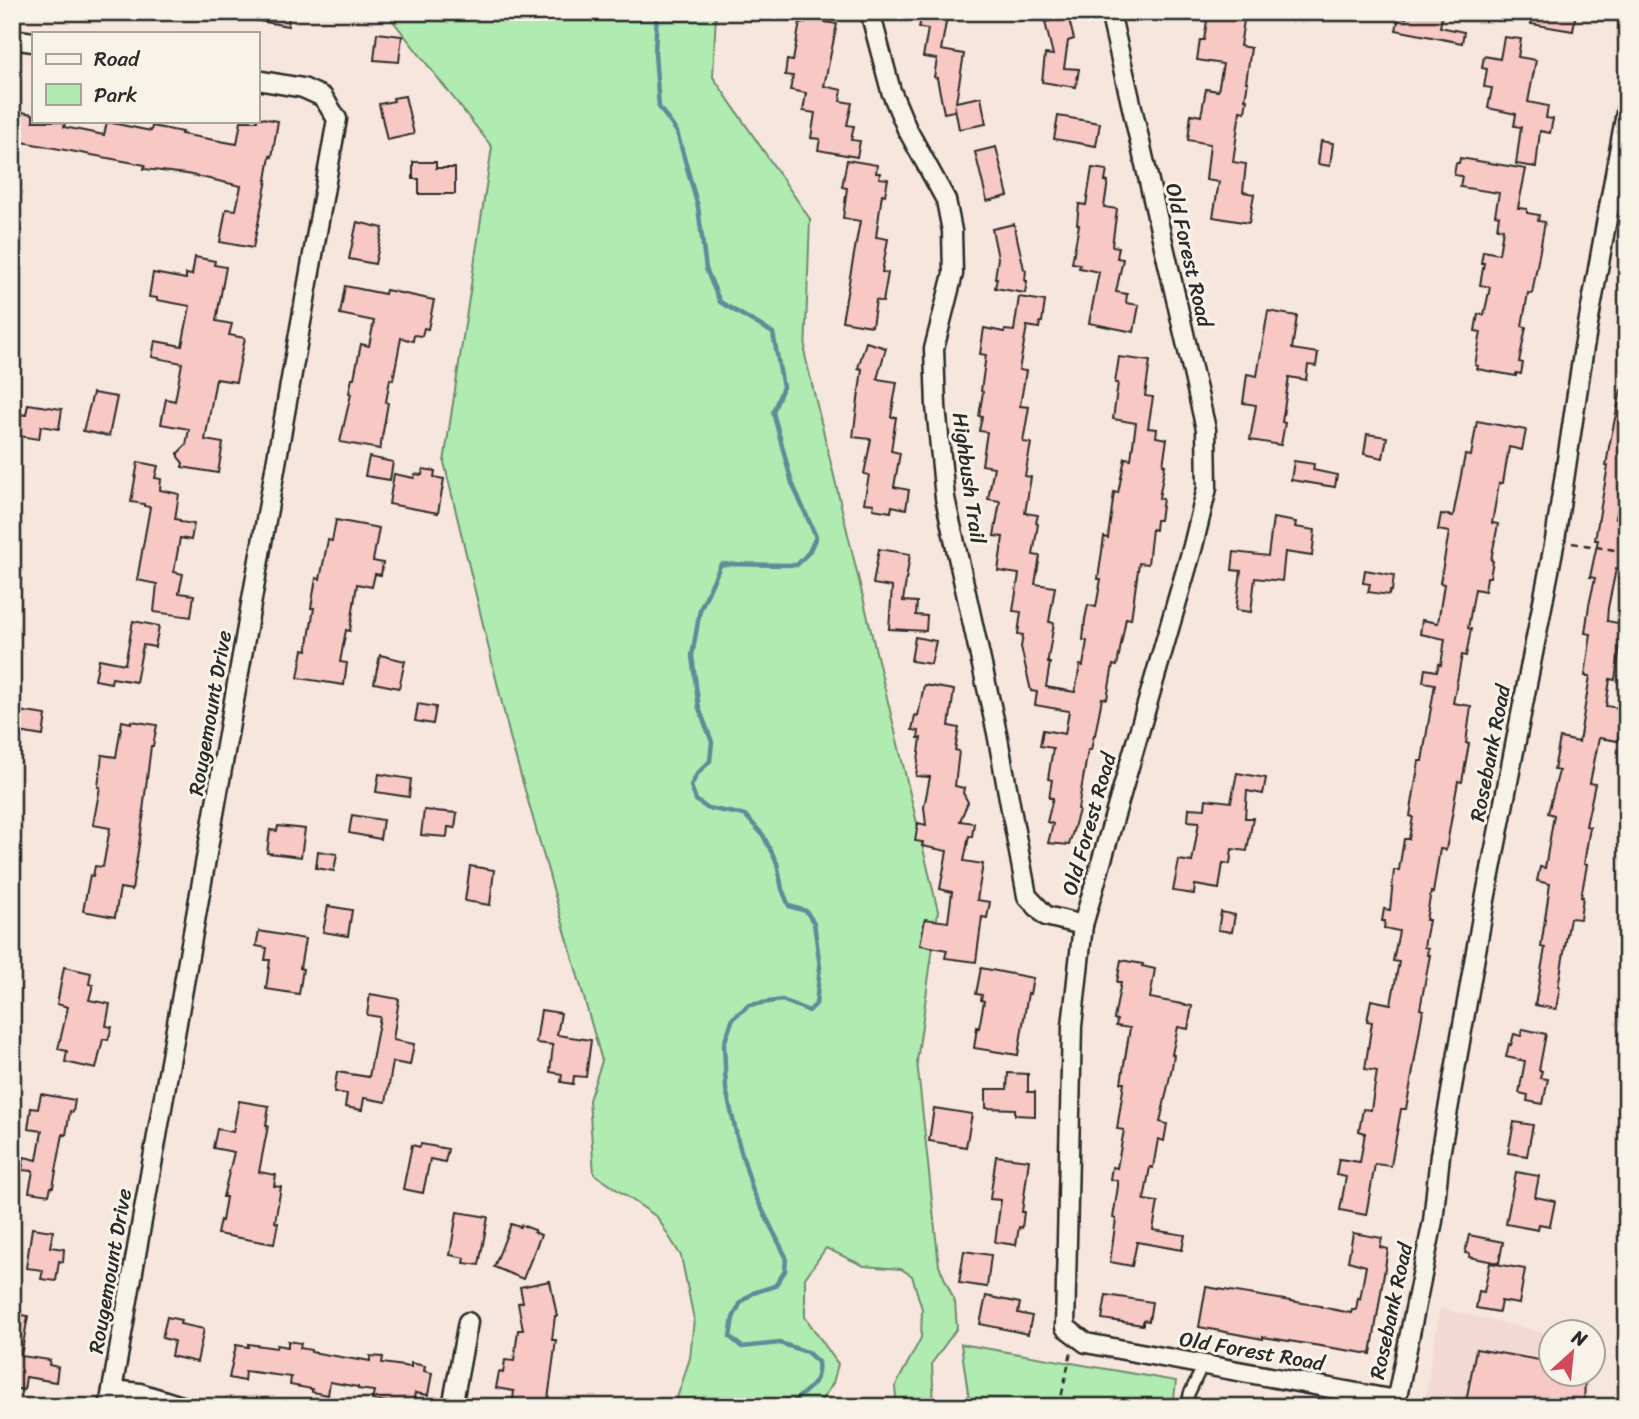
<svg xmlns="http://www.w3.org/2000/svg" width="1639" height="1419" viewBox="0 0 1639 1419" font-family="Sriracha,sans-serif">
	<style>
		.built { fill: #f3d9d3 }
		.green { fill: #b0ebb1; stroke: #6e8b6e; stroke-width: 2 }
		.lines { fill: none; stroke-linecap: round; stroke-linejoin: round }
		.stream { stroke: #5f8c98; stroke-width: 4.5 }
		.building { fill: #f8c8c4; stroke: #2b2b2b; stroke-width: 2 }
		.lane-casing { stroke: #2b2b2b; stroke-width: 14 }
		.street-casing { stroke: #2b2b2b; stroke-width: 23 }
		.path { stroke: #2b2b2b; stroke-width: 2.5; stroke-dasharray: 7 5; stroke-linecap: butt }
		.lane { stroke: #f7f3e8; stroke-width: 9 }
		.street { stroke: #f7f3e8; stroke-width: 18 }
		.labels { text-anchor: middle; stroke-width: 6; stroke-linejoin: round; paint-order: stroke }
		.street-label { font-size: 21px; fill: #2b2b2b; stroke: #f7f3e8 }
	</style>
	<rect width="100%" height="100%" fill="#f7e6dd"/>
	<filter id="ink" filterUnits="userSpaceOnUse"><feTurbulence type="fractalNoise" baseFrequency=".0143" numOctaves="2"/><feDisplacementMap in="SourceGraphic" scale="14" xChannelSelector="R" yChannelSelector="G"/><feConvolveMatrix kernelMatrix="1 2 1 2 8 2 1 2 1" color-interpolation-filters="sRGB"/></filter>
	<g filter="url(#ink)">
		<polygon class="built" points="1440,1308 1551,1334 1552,1374 1588,1374 1588,1407 1424,1407"/>
		<g class="green">
			<polygon points="386,12 716,12 713,77 810,219 805,355 938,911 917,1061 939,1266 955,1302 957,1328 932,1363 934,1407 897,1407 895,1387 921,1338 922,1309 912,1276 901,1269 864,1266 826,1248 805,1278 805,1317 838,1364 833,1383 817,1407 674,1407 690,1358 694,1319 681,1256 657,1217 594,1174 589,1100 602,1061 511,741 444,462 492,147"/>
			<polygon points="961,1344 1176,1381 1173,1407 970,1407"/>
		</g>
		<g class="lines">
			<path class="stream" d="M 657,12 L 655,53 L 659,107 L 677,132 L 698,207 L 706,269 L 720,302 L 773,333 L 783,387 L 773,412 L 792,483 L 816,537 L 809,552 L 797,565 L 721,564 L 700,610 L 692,656 L 699,708 L 712,742 L 710,761 L 697,774 L 691,786 L 696,800 L 707,808 L 745,815 L 763,835 L 777,863 L 782,889 L 789,906 L 806,911 L 814,923 L 820,967 L 816,1004 L 809,1011 L 782,1000 L 749,1005 L 733,1018 L 724,1044 L 726,1089 L 738,1141 L 753,1191 L 786,1257 L 785,1271 L 775,1286 L 753,1293 L 741,1302 L 733,1318 L 730,1337 L 742,1347 L 780,1343 L 807,1352 L 818,1362 C 821,1388 802,1390 789,1407"/>
		</g>
		<g class="building">
			<polygon points="248,12 289,12 288,26 247,19"/>
			<polygon points="922,12 948,12 941,50 964,54 956,102 981,97 986,124 959,129 955,108 954,111 944,113 937,78 934,77 937,59 923,57 928,29 919,28"/>
			<polygon points="1220,12 1245,14 1240,46 1251,48 1246,82 1248,82 1245,99 1247,99 1245,112 1240,111 1233,162 1246,164 1243,192 1254,194 1249,223 1213,217 1219,182 1206,180 1210,144 1188,140 1191,114 1201,116 1206,89 1218,91 1223,64 1197,60 1200,40 1204,40 1208,14 1220,16"/>
			<polygon points="1407,12 1443,12 1440,27 1464,32 1462,43 1396,30 1399,17 1406,18"/>
			<polygon points="1533,12 1576,12 1573,31 1531,24"/>
			<polygon points="1068,16 1074,39 1068,41 1064,68 1079,69 1076,87 1062,85 1061,86 1060,85 1042,82 1045,54 1053,55 1045,22"/>
			<polygon points="806,19 837,24 824,86 842,90 840,101 852,103 847,125 854,126 851,140 860,141 857,157 818,150 820,139 811,138 815,113 803,111 806,93 790,90 793,76 785,75 787,60 793,61 800,22 805,23"/>
			<polygon points="377,33 402,36 399,62 374,60"/>
			<polygon points="1504,37 1521,39 1518,57 1536,60 1528,102 1548,106 1546,118 1553,119 1550,133 1540,131 1536,167 1516,164 1521,127 1514,126 1516,114 1488,108 1492,88 1484,87 1487,69 1482,68 1484,56 1500,59"/>
			<polygon points="405,96 414,134 387,140 379,104 394,101 393,98"/>
			<polygon points="22,112 33,114 33,121 56,121 65,123 64,127 104,135 107,122 151,131 152,126 182,132 181,134 237,144 241,121 257,121 257,117 278,121 272,157 270,156 266,180 267,180 253,248 220,242 226,209 236,210 241,186 187,174 144,169 145,165 17,141"/>
			<polygon points="1058,116 1100,123 1096,146 1054,139"/>
			<polygon points="1321,141 1333,143 1330,166 1318,164"/>
			<polygon points="996,147 1008,196 987,201 975,152"/>
			<polygon points="1460,158 1526,169 1518,208 1527,209 1527,213 1539,215 1538,221 1545,222 1532,294 1528,293 1522,326 1526,327 1519,362 1523,363 1521,374 1516,373 1516,376 1477,369 1478,366 1475,365 1481,332 1475,331 1478,314 1484,315 1490,287 1480,285 1484,263 1481,263 1483,251 1499,254 1503,229 1497,228 1499,216 1495,215 1499,193 1460,187 1462,176 1454,175 1456,163 1459,163"/>
			<polygon points="847,160 877,165 876,173 880,173 879,178 888,179 885,195 882,194 876,237 888,239 882,272 888,273 883,302 876,300 872,326 842,321 860,221 843,218 847,188 842,187"/>
			<polygon points="413,162 436,162 436,168 455,168 455,194 419,194 419,179 413,179"/>
			<polygon points="1092,168 1107,170 1105,181 1108,181 1104,207 1117,209 1112,246 1119,247 1117,258 1123,259 1116,292 1127,294 1126,303 1139,305 1134,332 1089,323 1099,272 1079,268 1080,264 1072,263 1079,225 1077,224 1079,204 1086,205"/>
			<polygon points="357,222 383,228 375,264 349,259"/>
			<polygon points="1014,224 1024,269 1026,270 1025,281 1027,281 1025,293 995,288 997,278 995,278 998,258 992,229"/>
			<polygon points="195,257 215,261 214,265 226,267 216,321 232,324 229,335 245,338 236,382 216,379 205,440 223,443 218,473 182,467 183,463 178,457 178,453 186,445 189,429 161,424 166,399 175,401 182,363 152,357 155,341 182,346 190,306 157,300 157,298 149,297 153,273 186,279 186,274 192,275"/>
			<polygon points="345,286 385,294 386,290 434,300 428,329 424,328 422,336 414,335 413,341 401,338 393,380 390,379 386,402 388,403 380,449 340,442 351,394 349,393 352,378 354,378 361,344 369,346 374,321 340,314"/>
			<polygon points="1019,297 1045,301 1042,322 1040,322 1039,328 1027,326 1019,370 1026,371 1020,406 1029,407 1023,442 1031,443 1025,476 1031,477 1025,513 1038,515 1036,523 1038,524 1033,555 1040,556 1035,584 1055,587 1049,622 1054,623 1048,659 1048,663 1050,663 1046,687 1075,692 1080,665 1083,666 1087,641 1083,640 1085,619 1088,605 1096,607 1101,579 1098,579 1104,537 1108,538 1114,492 1118,493 1125,458 1131,459 1136,423 1113,419 1118,383 1115,383 1119,357 1150,361 1145,396 1153,397 1148,428 1157,429 1156,437 1167,439 1163,465 1165,465 1159,498 1163,499 1160,520 1156,520 1155,530 1152,529 1148,564 1139,563 1131,619 1126,618 1117,666 1113,665 1107,699 1102,698 1095,735 1094,735 1091,750 1088,750 1078,809 1079,810 1069,845 1048,843 1053,824 1047,822 1053,798 1049,798 1052,780 1048,779 1053,748 1040,746 1043,730 1065,734 1069,711 1035,705 1037,692 1031,691 1021,647 1023,635 1018,634 1021,612 1013,611 1019,574 998,571 1003,537 994,536 1000,501 988,499 994,467 982,465 987,432 979,431 982,417 979,416 983,392 981,391 986,355 980,354 984,328 1004,332 1005,330 1014,331"/>
			<polygon points="1268,311 1297,316 1292,349 1318,353 1316,366 1308,365 1306,380 1289,377 1282,422 1285,423 1281,445 1250,440 1256,405 1243,403 1247,374 1257,376"/>
			<polygon points="866,342 886,348 877,379 897,382 891,417 896,417 891,451 900,453 894,487 909,490 906,509 892,506 891,512 873,509 874,504 864,503 869,475 864,474 871,439 853,437 862,369 858,368"/>
			<polygon points="1621,390 1627,390 1627,495 1621,494 1616,518 1627,520 1627,571 1616,569 1608,608 1607,621 1623,624 1615,680 1610,679 1606,706 1625,709 1624,720 1627,720 1627,734 1619,733 1618,741 1599,738 1590,783 1595,784 1586,826 1590,827 1584,864 1587,865 1581,897 1583,897 1580,919 1570,918 1558,987 1560,987 1556,1009 1535,1005 1545,948 1541,947 1550,884 1537,881 1540,867 1545,868 1554,815 1548,813 1559,771 1554,770 1560,738 1579,742 1590,676 1585,676 1591,634 1585,633 1589,605 1595,578 1590,577 1598,540 1595,540 1608,466 1606,466 1609,447"/>
			<polygon points="93,393 117,397 109,436 83,431"/>
			<polygon points="28,404 62,409 59,429 41,426 39,439 12,435 12,417 15,418 15,413 26,415"/>
			<polygon points="1477,421 1526,430 1522,450 1509,447 1503,483 1499,483 1492,523 1498,524 1491,560 1493,561 1490,577 1487,577 1485,591 1475,589 1468,628 1471,629 1466,656 1462,655 1453,703 1471,706 1466,743 1469,744 1462,782 1458,781 1446,850 1440,849 1433,893 1431,892 1426,920 1429,920 1424,947 1428,948 1427,955 1430,955 1420,1009 1423,1010 1412,1076 1406,1109 1401,1109 1391,1166 1375,1164 1366,1215 1340,1210 1346,1177 1336,1175 1339,1159 1360,1162 1365,1133 1359,1131 1363,1109 1371,1110 1377,1071 1365,1069 1372,1022 1367,1021 1371,1000 1391,1004 1399,962 1393,961 1399,931 1384,928 1385,921 1382,921 1384,909 1390,910 1394,870 1399,870 1404,839 1409,839 1413,817 1410,816 1419,761 1422,761 1435,684 1423,682 1425,669 1437,671 1439,664 1441,665 1445,639 1420,634 1422,620 1438,623 1444,584 1440,583 1449,532 1438,530 1441,514 1453,516 1465,455 1471,456"/>
			<polygon points="1367,434 1387,437 1383,458 1364,454"/>
			<polygon points="369,457 393,462 390,480 365,476"/>
			<polygon points="1294,461 1314,464 1313,470 1337,475 1335,487 1291,480"/>
			<polygon points="138,462 158,466 155,478 161,479 160,490 179,494 175,519 180,520 180,522 194,524 191,540 180,538 174,572 183,574 179,593 194,595 191,617 154,612 157,584 137,580 150,507 144,506 144,504 131,502"/>
			<polygon points="423,469 435,471 434,477 444,479 438,513 389,504 394,474 414,478 415,474 422,475"/>
			<polygon points="1273,518 1296,522 1295,527 1315,530 1312,556 1285,552 1282,581 1255,578 1251,612 1236,610 1241,571 1232,570 1234,552 1268,556"/>
			<polygon points="336,520 379,528 373,561 383,563 381,575 375,574 372,587 357,584 350,631 346,630 340,662 347,663 344,685 298,678 303,649 307,650 314,608 311,608 316,578 320,579 328,540 332,541"/>
			<polygon points="879,549 910,554 903,601 917,602 916,615 927,616 926,631 889,629 892,587 873,584"/>
			<polygon points="1365,570 1394,575 1392,591 1390,591 1389,595 1368,592 1370,584 1363,583"/>
			<polygon points="133,621 159,626 155,647 143,645 136,682 112,678 111,683 95,680 99,659 125,664"/>
			<polygon points="915,637 936,641 931,664 911,661"/>
			<polygon points="380,655 405,661 399,688 374,683"/>
			<polygon points="924,685 954,690 949,726 959,728 955,750 959,751 955,786 964,788 963,793 968,802 960,821 974,823 972,837 969,836 964,861 983,864 977,900 990,902 987,918 982,917 976,962 945,958 947,950 920,945 925,919 948,922 952,892 940,889 947,851 922,846 923,842 915,841 918,823 926,825 924,807 930,777 916,776 921,738 918,738 919,731 912,730 915,715 918,716"/>
			<polygon points="418,704 436,707 433,724 415,721"/>
			<polygon points="12,710 46,715 43,736 19,732 20,730 12,729"/>
			<polygon points="122,721 131,723 131,721 157,725 153,746 151,746 143,811 144,812 132,890 120,888 115,917 83,911 90,875 93,876 95,866 103,867 110,828 93,825 100,787 98,787 102,755 116,757"/>
			<polygon points="1237,773 1266,778 1263,794 1247,791 1245,818 1253,818 1247,851 1232,849 1230,864 1223,863 1219,889 1195,885 1194,894 1173,891 1179,860 1192,862 1199,822 1188,821 1189,808 1205,809 1206,799 1231,802"/>
			<polygon points="379,774 411,779 409,797 376,792"/>
			<polygon points="424,810 457,813 455,828 448,827 447,837 421,835"/>
			<polygon points="352,815 383,820 380,839 349,833"/>
			<polygon points="278,826 305,829 301,857 267,853 270,830 277,831"/>
			<polygon points="318,851 337,854 334,871 316,868"/>
			<polygon points="470,866 494,870 490,905 465,901"/>
			<polygon points="328,906 352,910 348,936 323,932"/>
			<polygon points="1221,912 1235,915 1232,932 1218,930"/>
			<polygon points="259,931 305,939 300,968 303,969 299,994 266,989 270,960 265,960 267,948 256,946"/>
			<polygon points="1121,960 1143,964 1142,966 1155,969 1150,998 1192,1006 1188,1029 1178,1027 1172,1054 1174,1055 1172,1067 1160,1122 1167,1124 1164,1141 1158,1139 1153,1168 1150,1167 1144,1200 1158,1202 1153,1230 1185,1235 1182,1250 1137,1242 1132,1266 1110,1262 1116,1219 1113,1218 1118,1186 1118,1181 1110,1179 1112,1167 1117,1168 1124,1130 1117,1129 1124,1083 1121,1083 1130,1028 1116,1026 1117,1020 1114,1019 1121,982 1117,982"/>
			<polygon points="64,967 91,973 89,984 93,985 89,1000 110,1004 106,1026 112,1027 108,1040 103,1039 96,1069 65,1062 67,1051 58,1049 68,1007 57,1004"/>
			<polygon points="981,968 1033,978 1030,994 1028,993 1018,1055 974,1048 977,1027 979,1028 984,1001 981,1000 982,995 976,994"/>
			<polygon points="370,994 399,999 393,1040 414,1044 410,1065 393,1062 386,1102 364,1098 362,1110 345,1107 347,1094 334,1092 337,1072 369,1077 380,1017 367,1015"/>
			<polygon points="541,1010 561,1013 557,1035 591,1040 586,1077 574,1076 573,1084 561,1082 562,1074 550,1072 553,1045 536,1043"/>
			<polygon points="1523,1029 1546,1034 1539,1070 1542,1071 1540,1078 1548,1079 1543,1104 1527,1101 1528,1095 1519,1093 1525,1061 1506,1057 1509,1044 1511,1045 1514,1034 1521,1036"/>
			<polygon points="1008,1073 1028,1074 1028,1092 1035,1092 1035,1116 1015,1115 1015,1109 986,1108 986,1089 1007,1089"/>
			<polygon points="41,1094 75,1100 73,1112 70,1111 66,1135 63,1134 53,1187 51,1187 49,1195 29,1192 33,1171 22,1170 24,1157 37,1160 42,1131 28,1129 31,1108 38,1109"/>
			<polygon points="239,1101 269,1106 266,1125 268,1126 259,1172 276,1175 274,1186 281,1187 275,1222 278,1223 274,1244 217,1234 220,1220 222,1221 226,1197 223,1197 234,1152 213,1148 217,1129 233,1132"/>
			<polygon points="934,1108 972,1114 966,1147 929,1141"/>
			<polygon points="1514,1122 1533,1125 1527,1156 1508,1153"/>
			<polygon points="421,1144 448,1149 445,1162 430,1159 423,1193 403,1189 412,1145 420,1147"/>
			<polygon points="996,1156 1029,1160 1022,1212 1024,1212 1022,1228 1019,1227 1016,1245 995,1242 1001,1200 990,1199"/>
			<polygon points="1516,1172 1539,1176 1535,1197 1555,1201 1550,1226 1539,1224 1538,1230 1506,1224"/>
			<polygon points="457,1212 488,1217 479,1265 464,1263 465,1258 450,1255"/>
			<polygon points="511,1224 520,1227 521,1225 535,1230 534,1232 541,1235 523,1279 494,1267"/>
			<polygon points="32,1228 53,1231 50,1247 64,1249 63,1262 59,1261 56,1281 41,1279 43,1270 26,1268"/>
			<polygon points="1353,1233 1382,1238 1380,1247 1388,1249 1371,1354 1263,1337 1263,1339 1199,1327 1206,1287 1321,1306 1321,1307 1351,1313 1352,1310 1356,1310 1358,1298 1360,1299 1366,1266 1348,1261"/>
			<polygon points="1469,1235 1503,1242 1499,1263 1469,1257 1470,1254 1465,1253"/>
			<polygon points="964,1251 991,1255 987,1287 959,1283"/>
			<polygon points="1490,1263 1525,1269 1519,1304 1501,1301 1499,1312 1476,1308 1479,1291 1484,1292"/>
			<polygon points="550,1281 557,1316 555,1316 552,1340 556,1340 547,1407 512,1407 514,1391 496,1388 499,1372 503,1373 505,1360 514,1361 518,1330 523,1330 518,1303 523,1302 520,1287"/>
			<polygon points="1106,1295 1152,1302 1149,1321 1143,1320 1143,1325 1102,1319"/>
			<polygon points="986,1296 1020,1303 1018,1313 1032,1316 1028,1334 980,1324"/>
			<polygon points="12,1313 28,1316 21,1356 50,1360 49,1365 58,1367 56,1382 26,1377 24,1390 12,1388"/>
			<polygon points="167,1317 181,1320 180,1324 204,1329 197,1362 171,1356 174,1341 162,1338"/>
			<polygon points="288,1341 301,1343 300,1348 311,1350 311,1352 359,1360 359,1359 370,1361 370,1356 383,1357 382,1363 411,1367 411,1363 425,1366 424,1371 432,1373 428,1395 415,1393 412,1407 409,1407 394,1404 395,1403 372,1400 374,1391 358,1389 358,1387 330,1382 328,1395 312,1392 312,1389 290,1385 291,1377 245,1371 244,1381 229,1378 236,1345 248,1347 248,1344 276,1348 277,1345 288,1347"/>
			<polygon points="1476,1349 1551,1362 1551,1374 1585,1374 1584,1407 1465,1407"/>
		</g>
		<g class="lines">
			<g class="lane-casing">
				<polyline id="lane" points="1187,1407 1189,1394 1203,1365"/>
			</g>
			<g class="street-casing">
				<g id="street">
					<polyline points="870,12 891,91 907,129 946,200 952,231 953,274 934,349 936,406 945,498 997,733 1027,896 1046,916 1083,925"/>
					<polyline points="1110,12 1206,429 1207,488 1193,546 1083,925 1072,1026 1065,1327 1086,1343 1395,1400"/>
					<polyline points="12,39 33,42"/>
					<polyline points="112,1390 140,1393 185,1407"/>
					<polyline points="109,1407 337,119 323,97 303,88 257,80"/>
					<polyline points="452,1407 468,1322"/>
					<polyline points="1395,1407 1433,1221 1440,1155 1485,900 1555,540 1584,347 1627,107"/>
				</g>
			</g>
			<g class="path">
				<polyline points="1572,543 1627,552"/>
				<polyline points="1059,1407 1071,1352"/>
			</g>
			<use href="#lane" class="lane"/>
			<use href="#street" class="street"/>
		</g>
	</g>
	<g class="labels">
		<g class="street-label">
			<text transform="translate(1189 255) rotate(77)" y="7">Old Forest Road</text>
			<text transform="translate(969 478) rotate(82)" y="7">Highbush Trail</text>
			<text transform="translate(210 713) rotate(-80)" y="7">Rougemount Drive</text>
			<text transform="translate(1490 753) rotate(-79)" y="7">Rosebank Road</text>
			<text transform="translate(1089 824) rotate(-74)" y="7">Old Forest Road</text>
			<text transform="translate(110 1271) rotate(-80)" y="7">Rougemount Drive</text>
			<text transform="translate(1391 1311) rotate(-78)" y="7">Rosebank Road</text>
			<text transform="translate(1252 1351) rotate(10)" y="7">Old Forest Road</text>
		</g>
	</g>
	<rect width="1639" height="1419" fill="none" stroke="#f7f3e8" stroke-width="42"/>
	<rect x="21" y="21" width="1597" height="1377" fill="none" stroke="#2b2b2b" stroke-width="2.5" filter="url(#ink)"/>
	<rect x="32" y="32" width="228" height="91" fill="#f7f3e8" stroke="#a5a39c" stroke-width="2"/>
	<rect x="46" y="54" width="35" height="10" fill="#f7f3e8" stroke="#a5a39c" stroke-width="2"/>
	<text x="94" y="66" font-size="21" fill="#2b2b2b">Road</text>
	<rect x="46" y="84" width="35" height="21" fill="#b0ebb1" stroke="#a5a39c" stroke-width="2"/>
	<text x="94" y="102" font-size="21" fill="#2b2b2b">Park</text>
	<g transform="translate(1572 1353) rotate(27)"><circle r="33" fill="#f7f3e8" stroke="#a5a39c" stroke-width="2"/>
	<path d="M0-5L12 26L0 18L-12 26Z" fill="#d1495b"/>
	<text y="-10" font-size="19" font-weight="bold" text-anchor="middle" fill="#2b2b2b">N</text>
	</g>
</svg>
